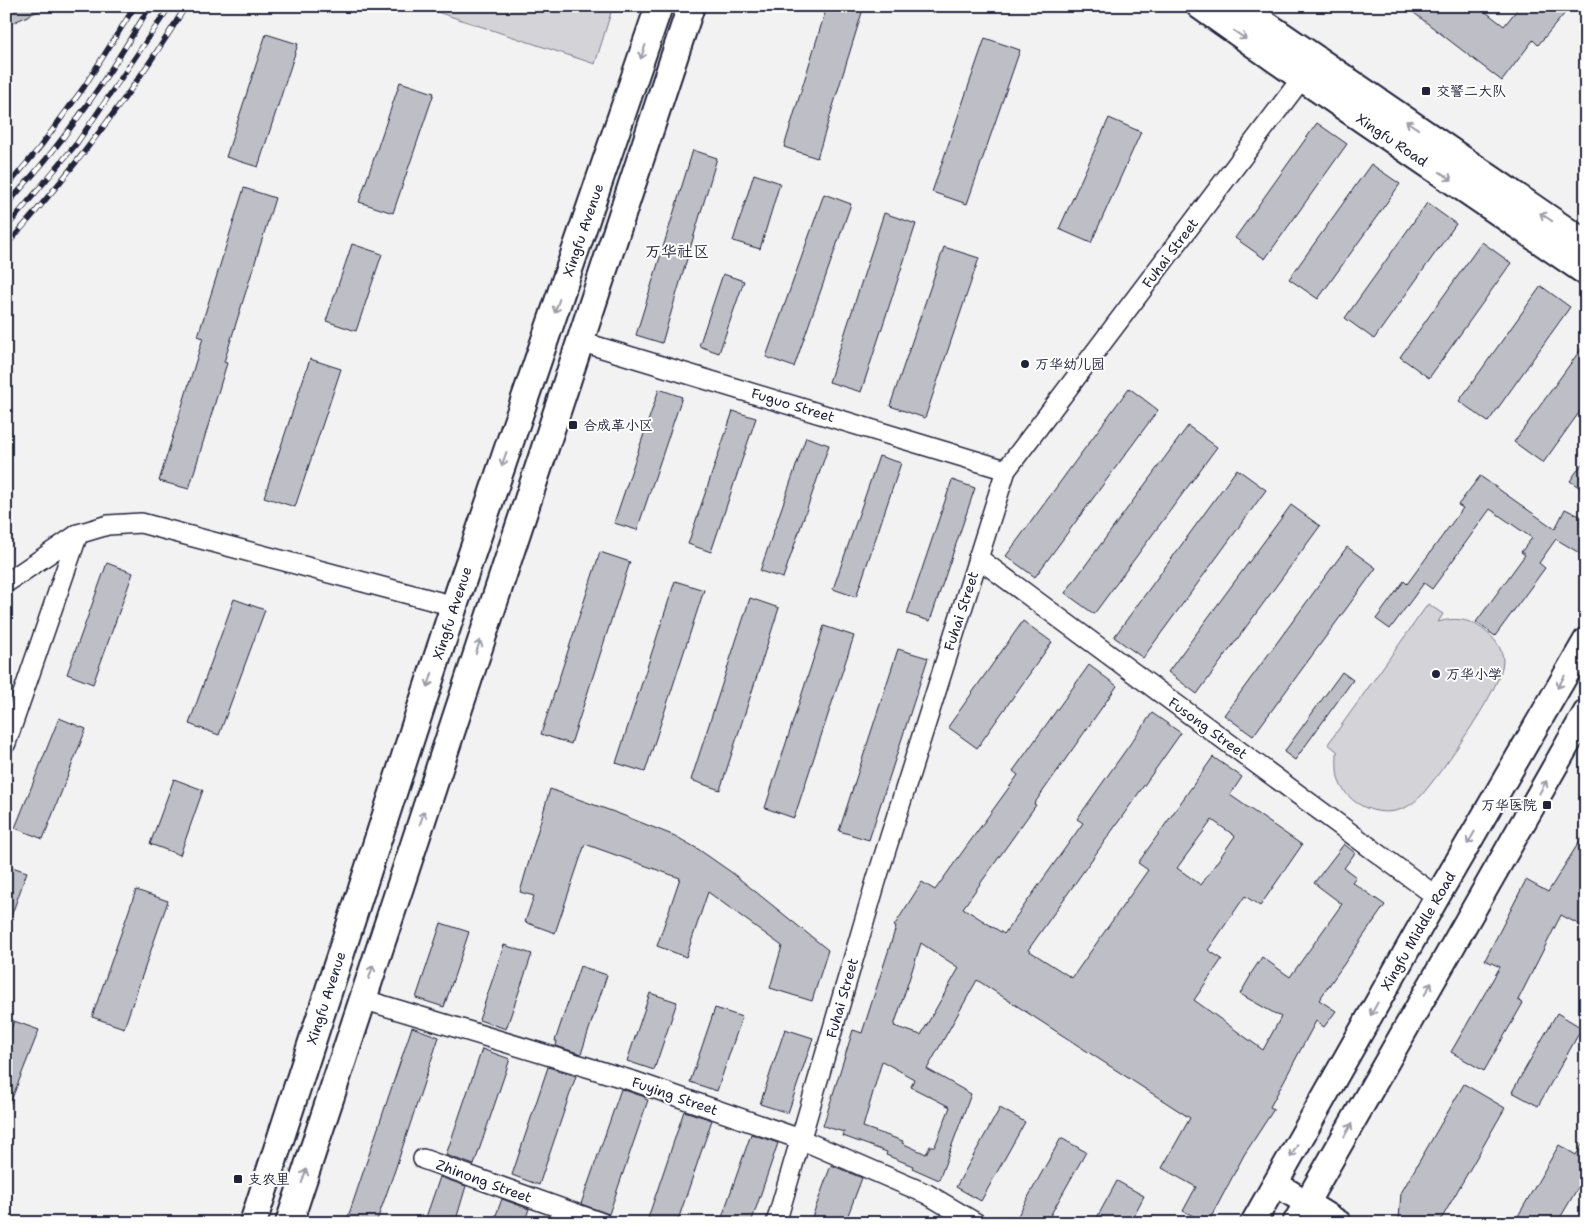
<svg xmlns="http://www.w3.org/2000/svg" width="1592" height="1229" viewBox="0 0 1592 1229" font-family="'Shantell Sans','LXGW WenKai TC',sans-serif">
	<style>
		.green { fill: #d3d3d8; stroke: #7a7a8a }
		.building { fill: #bebec6; stroke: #22223b; fill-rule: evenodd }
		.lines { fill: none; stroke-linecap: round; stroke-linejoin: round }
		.minor-casing { stroke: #22223b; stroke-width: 22 }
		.tertiary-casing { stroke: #22223b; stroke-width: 28 }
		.secondary-casing { stroke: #22223b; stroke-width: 30 }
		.minor { stroke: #fff; stroke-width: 19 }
		.tertiary { stroke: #fff; stroke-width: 24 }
		.secondary { stroke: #fff; stroke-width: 26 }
		.rail-casing { stroke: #22223b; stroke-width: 5.5 }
		.rail { stroke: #fff; stroke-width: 4; stroke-dasharray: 11; stroke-linecap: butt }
		.oneway { stroke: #9c9ca7 }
		.poi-dot { fill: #22223b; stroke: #fff; stroke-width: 2 }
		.labels { text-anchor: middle; stroke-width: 4; stroke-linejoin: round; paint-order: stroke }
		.poi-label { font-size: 14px; fill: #22223b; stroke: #fff; text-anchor: start }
		.street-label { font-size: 14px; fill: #22223b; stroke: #fff }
		.quarter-label { font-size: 16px; fill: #22223b; stroke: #fff }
	</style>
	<rect width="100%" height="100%" fill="#f2f2f3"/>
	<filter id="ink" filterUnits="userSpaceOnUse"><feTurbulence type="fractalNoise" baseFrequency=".02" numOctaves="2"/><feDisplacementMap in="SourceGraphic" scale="10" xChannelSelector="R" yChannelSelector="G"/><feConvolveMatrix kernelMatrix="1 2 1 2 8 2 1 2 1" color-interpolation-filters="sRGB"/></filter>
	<g filter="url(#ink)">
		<g class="green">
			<polygon points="419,6 613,6 595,64"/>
			<path d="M 1428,604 L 1443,614 L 1438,622 C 1456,617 1469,619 1484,630 C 1494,638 1503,648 1503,661 C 1503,687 1440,774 1421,796 C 1416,801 1408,807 1402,809 C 1378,818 1348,805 1339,781 C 1336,773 1337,760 1337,751 L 1328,744 Z"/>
		</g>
		<g class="building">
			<polygon points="6,6 49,6 6,26"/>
			<polygon points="827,6 864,6 817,158 784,147"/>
			<polygon points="1405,6 1478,6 1504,26 1520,6 1571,6 1538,45 1533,40 1502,81"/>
			<polygon points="266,34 298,44 258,167 226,157"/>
			<polygon points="985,38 1020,50 967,204 932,192"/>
			<polygon points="400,82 434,93 393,213 359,202"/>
			<polygon points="1109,118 1141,132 1091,243 1059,229"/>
			<polygon points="1317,123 1347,144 1265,259 1235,238"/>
			<polygon points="693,150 717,158 662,343 636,335"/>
			<polygon points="1371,164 1400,184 1318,299 1289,279"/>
			<polygon points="754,174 780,183 760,249 733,241"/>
			<polygon points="244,188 275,198 224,362 227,363 189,489 159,481 203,338 198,336"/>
			<polygon points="824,194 851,204 794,367 766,357"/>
			<polygon points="1427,203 1456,224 1374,339 1345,318"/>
			<polygon points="884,213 916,224 861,392 829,382"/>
			<polygon points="1482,242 1511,263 1429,378 1400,357"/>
			<polygon points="352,244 382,254 356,331 326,321"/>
			<polygon points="944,247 979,258 925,418 890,406"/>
			<polygon points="723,274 744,281 719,353 699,346"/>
			<polygon points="1541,286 1570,307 1488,422 1459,401"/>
			<polygon points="1586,342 1586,403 1543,463 1514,442"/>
			<polygon points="310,359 341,369 295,507 264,497"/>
			<polygon points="1129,388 1158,410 1035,577 1006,556"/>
			<polygon points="659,389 682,397 637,530 614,523"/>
			<polygon points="733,411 756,418 711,552 688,544"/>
			<polygon points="1188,426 1217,447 1094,614 1065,593"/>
			<polygon points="806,437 829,445 783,578 760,571"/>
			<polygon points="879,456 901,463 856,597 833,589"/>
			<polygon points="1586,458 1586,492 1570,481"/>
			<polygon points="1237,469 1266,490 1143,658 1114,637"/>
			<polygon points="1480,476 1555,529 1565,509 1586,519 1586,557 1556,539 1539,563 1545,568 1495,636 1476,622 1525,555 1521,552 1532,538 1490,509 1432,589 1424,583 1390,629 1376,619 1404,581 1407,584 1463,508 1458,505"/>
			<polygon points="952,480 975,488 930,621 907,614"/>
			<polygon points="1291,505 1320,526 1197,694 1168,672"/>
			<polygon points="1347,547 1376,568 1253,736 1224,715"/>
			<polygon points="600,552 630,562 571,744 541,734"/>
			<polygon points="107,563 133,573 93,684 67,674"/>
			<polygon points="675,581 704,590 645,772 616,763"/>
			<polygon points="750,598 779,608 720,790 691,780"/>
			<polygon points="234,599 265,610 219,735 189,724"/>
			<polygon points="1023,621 1052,642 977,748 948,727"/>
			<polygon points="824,626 854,636 794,818 765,808"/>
			<polygon points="898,649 928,658 869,840 839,831"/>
			<path d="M 1089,665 L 1117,686 L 1034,804 L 1036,805 L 963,908 L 1004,934 L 1083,823 L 1077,819 L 1152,713 L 1181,733 L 1028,950 L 1072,978 L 1148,870 L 1138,863 L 1213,757 L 1242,777 L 1230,795 L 1302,845 L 1260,906 L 1245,896 L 1208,950 L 1222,959 L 1194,1000 L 1263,1050 L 1281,1017 L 1240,994 L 1251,975 L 1250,975 L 1262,957 L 1290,977 L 1342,904 L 1314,883 L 1344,844 L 1355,853 L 1344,868 L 1356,877 L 1352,882 L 1385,905 L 1319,1000 L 1336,1011 L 1324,1027 L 1316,1021 L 1270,1107 L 1274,1109 L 1244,1155 L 1208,1223 L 1183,1211 L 1196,1187 L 1162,1168 L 1190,1118 L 977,980 L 927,1069 L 971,1094 L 939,1180 L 912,1168 L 913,1166 L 886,1155 L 887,1152 L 843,1136 L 844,1132 L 823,1126 L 853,1030 L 862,1033 L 896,927 L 894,926 L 922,882 L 935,890 L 1018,775 L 1013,771 ZM 1212,820 L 1235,836 L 1201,885 L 1177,868 ZM 921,943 L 959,968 L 921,1035 L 894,1026 ZM 882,1061 L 914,1079 L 911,1087 L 950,1107 L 935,1146 L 930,1146 L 926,1154 L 902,1143 L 903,1141 L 863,1127 Z"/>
			<polygon points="1342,672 1353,680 1295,760 1284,752"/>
			<polygon points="59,718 86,729 43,839 15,828"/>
			<polygon points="174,779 203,790 180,855 150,844"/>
			<polygon points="550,789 617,813 675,836 698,849 731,872 828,950 812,1001 770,988 782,946 708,892 686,957 657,946 680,878 585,844 555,933 525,922 534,896 520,892"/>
			<polygon points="1586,831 1586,928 1561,915 1518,1000 1523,1003 1484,1071 1451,1052 1500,967 1485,960 1526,880 1548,892"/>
			<polygon points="6,865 27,872 8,925 6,925"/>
			<polygon points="136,890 168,901 124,1028 92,1017"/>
			<polygon points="441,923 469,932 444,1007 416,998"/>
			<polygon points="504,945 532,954 506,1029 479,1020"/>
			<polygon points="580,966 607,975 581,1054 556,1046 557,1041 555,1041"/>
			<polygon points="650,993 677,1002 654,1070 627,1061"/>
			<polygon points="715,1008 742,1017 717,1091 690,1082"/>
			<polygon points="1557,1013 1582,1028 1538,1106 1512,1092"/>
			<polygon points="14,1021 39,1030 7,1111 6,1042"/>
			<polygon points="412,1027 439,1037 395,1170 376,1223 346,1223"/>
			<polygon points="785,1029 813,1038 788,1113 760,1104"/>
			<polygon points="482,1049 510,1059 474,1165 446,1155"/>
			<polygon points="548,1067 576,1076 539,1185 512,1175"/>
			<polygon points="1464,1084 1505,1108 1439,1223 1406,1223 1399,1219 1401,1193"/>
			<polygon points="621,1089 645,1097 645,1099 648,1100 609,1214 581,1204"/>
			<polygon points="1000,1108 1025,1122 981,1201 956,1187"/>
			<polygon points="684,1111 712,1120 677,1223 660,1223 648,1218"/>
			<polygon points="751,1134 778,1143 751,1223 720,1223"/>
			<polygon points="1061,1138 1086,1152 1046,1223 1023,1223 1016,1219"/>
			<polygon points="1586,1138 1586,1174 1557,1223 1514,1223 1559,1145 1576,1155"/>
			<polygon points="831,1165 862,1178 845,1223 810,1223"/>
			<polygon points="440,1177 466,1186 455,1223 424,1223"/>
			<polygon points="1117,1181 1144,1196 1130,1223 1094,1223"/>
			<polygon points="502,1199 529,1209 524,1223 493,1223"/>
		</g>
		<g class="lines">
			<g class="minor-casing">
				<g id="minor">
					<polyline points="579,341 1006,470"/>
					<polyline points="978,558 1437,897"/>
					<polyline points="6,583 78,534 108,525 141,523 454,606"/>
					<polyline points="6,743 78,534"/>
					<polyline points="362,999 633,1081 800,1139 927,1194 976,1223"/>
					<polyline points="423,1159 602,1223"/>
					<polyline points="776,1223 877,878 1006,470 1302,78"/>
				</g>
			</g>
			<g class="tertiary-casing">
				<g id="tertiary">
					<polyline points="1276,1184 1339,1223"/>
					<polyline points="1253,1223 1437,897 1586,640"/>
					<polyline points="1295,1223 1586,712"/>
				</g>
			</g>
			<g class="secondary-casing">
				<g id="secondary">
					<polyline points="1200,6 1302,78 1586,272"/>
					<polyline points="1239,6 1586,244"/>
					<polyline points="253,1223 454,606 659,6"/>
					<polyline points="289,1223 691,6"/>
				</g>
			</g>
			<use href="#minor" class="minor"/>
			<use href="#tertiary" class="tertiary"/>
			<use href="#secondary" class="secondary"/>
			<g class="rail-casing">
				<g id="rail">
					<polyline points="6,188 40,147 84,87 135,6"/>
					<path d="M 6,206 C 21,188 37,171 51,153 C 88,107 120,57 150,6"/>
					<polyline points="6,228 77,143 170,6"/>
					<path d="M 6,246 C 72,171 134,91 186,6"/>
				</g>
			</g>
			<use href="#rail" class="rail"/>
		</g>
		<defs><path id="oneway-shaft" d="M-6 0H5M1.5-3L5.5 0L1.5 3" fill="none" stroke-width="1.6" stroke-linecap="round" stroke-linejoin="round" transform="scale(1.25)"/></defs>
		<g class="oneway">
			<use href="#oneway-shaft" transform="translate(1240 35) rotate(35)"/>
			<use href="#oneway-shaft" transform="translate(643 52) rotate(109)"/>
			<use href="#oneway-shaft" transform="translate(1412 125) rotate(-146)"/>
			<use href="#oneway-shaft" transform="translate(1446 176) rotate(34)"/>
			<use href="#oneway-shaft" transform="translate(1546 217) rotate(-146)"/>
			<use href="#oneway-shaft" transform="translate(557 306) rotate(109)"/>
			<use href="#oneway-shaft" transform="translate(504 459) rotate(109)"/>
			<use href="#oneway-shaft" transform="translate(478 647) rotate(-72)"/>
			<use href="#oneway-shaft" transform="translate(430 680) rotate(108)"/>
			<use href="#oneway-shaft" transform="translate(1561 682) rotate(120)"/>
			<use href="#oneway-shaft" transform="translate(1543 787) rotate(-60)"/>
			<use href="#oneway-shaft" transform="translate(422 818) rotate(-72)"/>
			<use href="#oneway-shaft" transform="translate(1471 838) rotate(120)"/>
			<use href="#oneway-shaft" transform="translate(371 972) rotate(-72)"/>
			<use href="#oneway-shaft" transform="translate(1428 989) rotate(-60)"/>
			<use href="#oneway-shaft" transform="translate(1374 1009) rotate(119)"/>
			<use href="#oneway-shaft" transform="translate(1348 1130) rotate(-60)"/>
			<use href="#oneway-shaft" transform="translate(1294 1151) rotate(119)"/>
			<use href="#oneway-shaft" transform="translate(304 1176) rotate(-72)"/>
		</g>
	</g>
	<g class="poi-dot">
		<rect x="1421" y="86" width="10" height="10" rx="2.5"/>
		<circle cx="1025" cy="364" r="5"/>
		<rect x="568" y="420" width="10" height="10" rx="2.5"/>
		<circle cx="1436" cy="674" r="5"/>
		<rect x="1542" y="800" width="10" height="10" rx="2.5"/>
		<rect x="233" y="1174" width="10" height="10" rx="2.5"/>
	</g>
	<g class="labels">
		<g class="poi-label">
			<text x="1436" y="96">交警二大队</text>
			<text x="1035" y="369">万华幼儿园</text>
			<text x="583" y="430">合成革小区</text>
			<text x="1446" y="679">万华小学</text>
			<text x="1537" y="810" text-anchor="end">万华医院</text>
			<text x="248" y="1184">支农里</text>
		</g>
		<g class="street-label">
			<text transform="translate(1392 140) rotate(34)" y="5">Xingfu Road</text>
			<text transform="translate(583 230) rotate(-71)" y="5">Xingfu Avenue</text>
			<text transform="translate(1170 253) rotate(-53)" y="5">Fuhai Street</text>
			<text transform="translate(793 405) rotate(17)" y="5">Fuguo Street</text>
			<text transform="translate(961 611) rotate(-72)" y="5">Fuhai Street</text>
			<text transform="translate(452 613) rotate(-72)" y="5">Xingfu Avenue</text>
			<text transform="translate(1208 728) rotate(36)" y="5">Fusong Street</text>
			<text transform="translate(1418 931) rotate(-60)" y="5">Xingfu Middle Road</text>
			<text transform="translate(326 998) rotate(-72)" y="5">Xingfu Avenue</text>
			<text transform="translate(842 998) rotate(-74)" y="5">Fuhai Street</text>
			<text transform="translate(675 1096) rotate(19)" y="5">Fuying Street</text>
			<text transform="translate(484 1181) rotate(20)" y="5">Zhinong Street</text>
		</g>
		<g class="quarter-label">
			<text x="677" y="257">万华社区</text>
		</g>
	</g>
	<rect width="1592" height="1229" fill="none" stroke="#fff" stroke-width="25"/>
	<rect x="12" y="12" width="1567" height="1204" fill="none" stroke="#22223b" stroke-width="2" filter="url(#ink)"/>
</svg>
